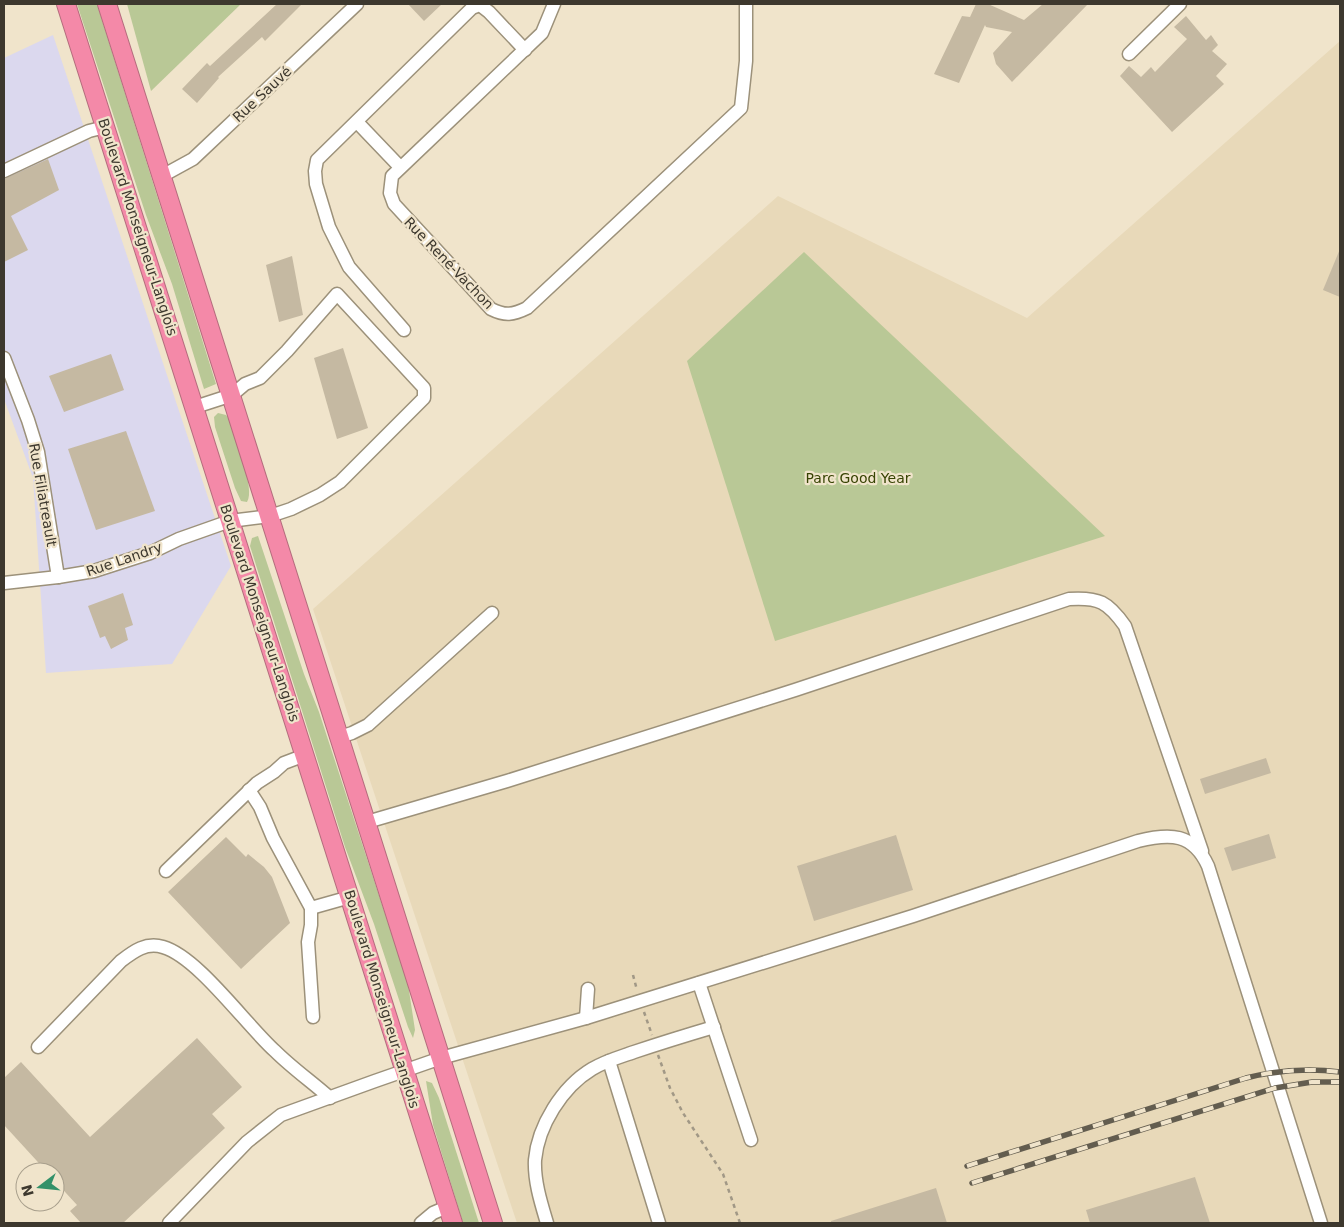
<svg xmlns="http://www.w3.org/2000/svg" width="1344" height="1227" viewBox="0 0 1344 1227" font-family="'DejaVu Sans',sans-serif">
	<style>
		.commercial { fill: #dbd8ee }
		.built { fill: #e8d9b9 }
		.green { fill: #b9c896 }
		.building { fill: #c5b9a2 }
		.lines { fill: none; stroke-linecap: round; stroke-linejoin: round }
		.minor-casing { stroke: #9c917a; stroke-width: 15 }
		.highway-casing { stroke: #b46d7d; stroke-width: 20 }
		.path { stroke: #a19886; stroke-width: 2.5; stroke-dasharray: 4 4; stroke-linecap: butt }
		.minor { stroke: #fff; stroke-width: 12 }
		.highway { stroke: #f489a8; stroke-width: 18 }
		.rail-casing { stroke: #635d4f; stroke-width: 5.5 }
		.rail { stroke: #f0e4cb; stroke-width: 4; stroke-dasharray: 11; stroke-linecap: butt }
		.labels { text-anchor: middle; stroke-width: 4.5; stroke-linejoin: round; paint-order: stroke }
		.street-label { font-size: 14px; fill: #3d382e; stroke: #f0e4cb }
		.park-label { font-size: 14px; fill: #374303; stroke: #f0e4cb }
	</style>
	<rect width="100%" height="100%" fill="#f0e4cb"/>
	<polygon class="commercial" points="53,35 231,566 172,664 46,673 33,478 4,399 4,58"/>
	<polygon class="built" points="1340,41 1340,1223 517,1223 313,609 778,196 1027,318"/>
	<g class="green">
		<polygon points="77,4 97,4 216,384 204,389 172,284 146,215"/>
		<polygon points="127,4 241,4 151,91"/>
		<polygon points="804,252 1105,536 775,641 687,361"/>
		<path d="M 218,413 L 226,415 L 229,419 C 234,435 256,489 247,502 L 241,501 L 235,488 L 215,427 L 214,417 Z"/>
		<polygon points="258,536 304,674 319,712 408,984 415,1030 413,1038 408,1027 374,924 345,847 250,546 252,538"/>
		<polygon points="426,1081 432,1083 439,1098 479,1223 463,1223 433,1125"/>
	</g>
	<g class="building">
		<polygon points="277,4 302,4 265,41 262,37 218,77 219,78 197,103 182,89 207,63 210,66"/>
		<polygon points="408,4 442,4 424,21"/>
		<polygon points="976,4 988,4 1024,20 1043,4 1088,4 1012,82 996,64 993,53 1012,32 986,27 985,25 959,83 934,74 962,16 970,17"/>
		<polygon points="1186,16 1206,40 1211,35 1218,45 1212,51 1227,64 1216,76 1224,84 1172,132 1120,76 1129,66 1141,77 1151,67 1155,72 1187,39 1174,27"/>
		<polygon points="48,159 59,190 11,216 28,250 4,262 4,179"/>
		<polygon points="1340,249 1340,297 1323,290"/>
		<polygon points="292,256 303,315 279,322 266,265"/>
		<polygon points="343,348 368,428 337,439 314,358"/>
		<polygon points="111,354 124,390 64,412 49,376"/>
		<polygon points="126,431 155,511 96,530 68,449"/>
		<polygon points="123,593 133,625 125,628 128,640 111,649 105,636 100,638 88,606"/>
		<polygon points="1266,758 1271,773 1205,794 1200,779"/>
		<polygon points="1269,834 1276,858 1232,871 1224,848"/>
		<polygon points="896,835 913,890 814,921 797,866"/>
		<polygon points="226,837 246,857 248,854 264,867 272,877 290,923 241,969 168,892"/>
		<polygon points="197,1038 242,1087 212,1114 225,1128 123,1223 81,1223 70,1211 77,1205 55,1181 55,1172 47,1172 4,1125 4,1078 21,1062 90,1137"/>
		<polygon points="1195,1177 1210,1223 1090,1223 1086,1210"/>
		<polygon points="936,1188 947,1223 831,1223 831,1221"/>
	</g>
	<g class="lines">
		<g class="minor-casing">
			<g id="minor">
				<path d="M 554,4 L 542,33 L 392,176 L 390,193 L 394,204 L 491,309 C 505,316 513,315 527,308 L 741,108 L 746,61 L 746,4"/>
				<polyline points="1129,54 1180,4"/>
				<polyline points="357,122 400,167"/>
				<polyline points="4,171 89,131 105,127"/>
				<polyline points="162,176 193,159 357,4"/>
				<polyline points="404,330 349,267 329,227 316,184 315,171 317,160 472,8 480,5 489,12 525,50"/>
				<polyline points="4,358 28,420 38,452 58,577"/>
				<polyline points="4,583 58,577 94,571 150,553 179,539 230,521 270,516 291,509 320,495 340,482 424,398 424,388 337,294 287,351 260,378 245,384 232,395 195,407"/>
				<polyline points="340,737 352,733 368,725 492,613"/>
				<polyline points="249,790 260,807 273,838 311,908 311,925 308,942 313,1017"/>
				<path d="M 367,822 L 507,781 L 795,690 L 1069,599 C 1099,597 1108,602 1125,626 L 1202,851"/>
				<polyline points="166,871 257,783 274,772 284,763 305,755"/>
				<polyline points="311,908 350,897"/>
				<polyline points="699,983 751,1140"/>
				<polyline points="586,1018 588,989"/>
				<path d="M 38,1047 L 121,961 C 134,951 146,942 163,947 C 198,957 246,1025 275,1051 C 292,1068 312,1082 330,1098"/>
				<polyline points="609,1061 659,1223"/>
				<path d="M 169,1223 L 247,1142 L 281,1115 L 375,1081 L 441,1058 L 586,1018 L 913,916 L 1138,841 C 1170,833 1193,833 1208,866 L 1321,1223"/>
				<polyline points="421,1223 433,1213 447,1207"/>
				<path d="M 547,1223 C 541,1203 534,1181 535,1160 C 538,1126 562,1087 592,1069 C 605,1061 620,1057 634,1052 C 661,1043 687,1035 714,1027"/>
			</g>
		</g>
		<g class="highway-casing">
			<g id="highway">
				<polyline points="66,4 453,1223"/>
				<polyline points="107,4 493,1223"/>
			</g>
		</g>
		<g class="path">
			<polyline points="633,975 637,990"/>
			<polyline points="644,1012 652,1035"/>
			<polyline points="658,1055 670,1088 683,1113 723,1174 740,1223"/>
		</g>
		<use href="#minor" class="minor"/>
		<use href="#highway" class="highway"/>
		<g class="rail-casing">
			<g id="rail">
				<path d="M 967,1166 L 1246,1078 C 1278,1070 1308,1068 1340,1072"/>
				<polyline points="972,1183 1275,1088 1312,1082 1340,1082"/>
			</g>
		</g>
		<use href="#rail" class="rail"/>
	</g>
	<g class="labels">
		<g class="street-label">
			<text transform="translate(262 94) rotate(-43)" y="5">Rue Sauvé</text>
			<text transform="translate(138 227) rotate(72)" y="5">Boulevard Monseigneur-Langlois</text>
			<text transform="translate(449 263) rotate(46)" y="5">Rue René-Vachon</text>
			<text transform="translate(43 495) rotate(80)" y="5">Rue Filiatreault</text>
			<text transform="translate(124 559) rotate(-19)" y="5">Rue Landry</text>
			<text transform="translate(260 613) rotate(72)" y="5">Boulevard Monseigneur-Langlois</text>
			<text transform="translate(382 999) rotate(73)" y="5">Boulevard Monseigneur-Langlois</text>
		</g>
		<g class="park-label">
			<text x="858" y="483">Parc Good Year</text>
		</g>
	</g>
	<rect width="1344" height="1227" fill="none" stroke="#3d382e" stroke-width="10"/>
	<g transform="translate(40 1187) rotate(254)"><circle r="24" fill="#f0e4cb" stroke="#a89f8c"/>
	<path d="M0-4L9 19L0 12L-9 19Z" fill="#339169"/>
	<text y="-8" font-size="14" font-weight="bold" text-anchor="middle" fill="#3d382e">N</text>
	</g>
</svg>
